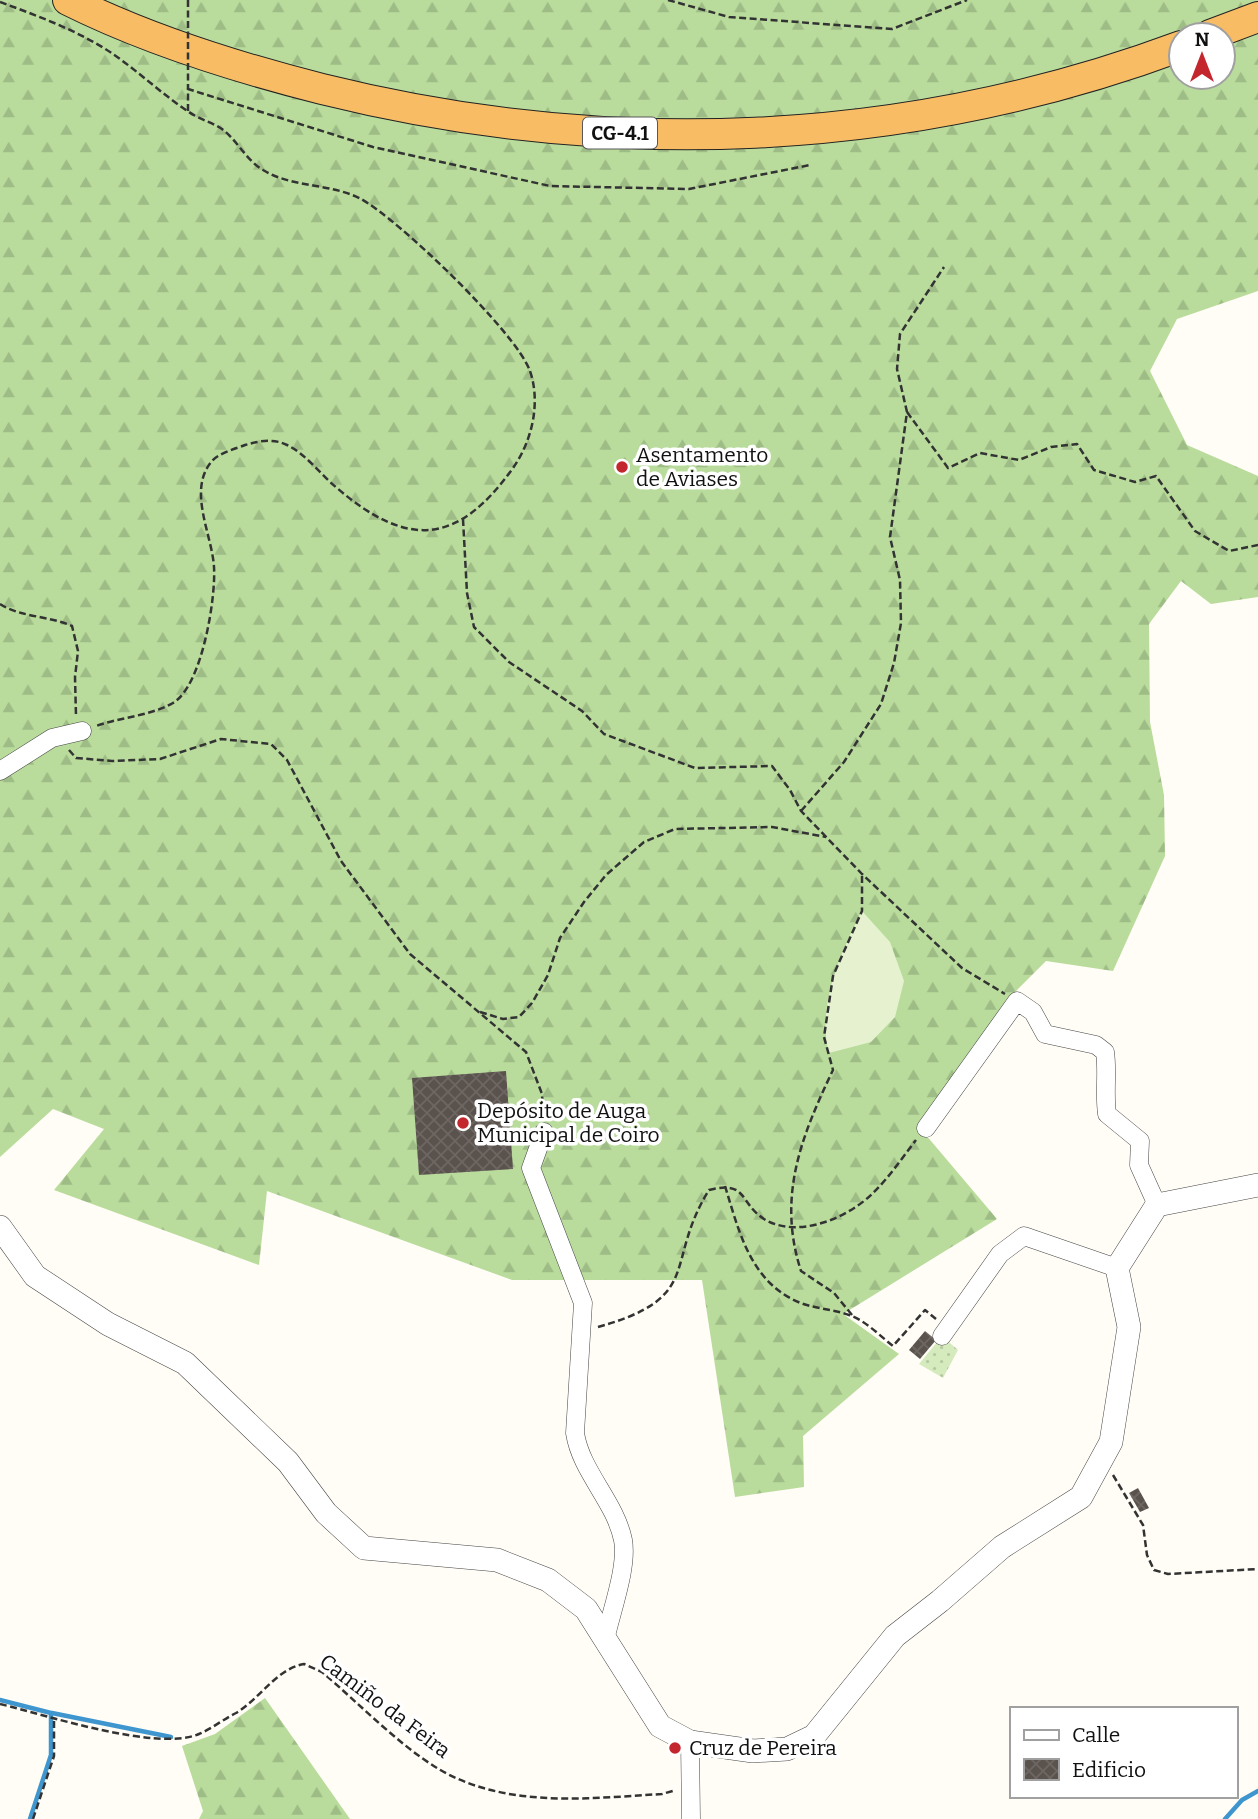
<svg xmlns="http://www.w3.org/2000/svg" width="1258" height="1819" viewBox="0 0 1258 1819" font-family="Bitter,serif">
	<style>
		.forest { fill: url(#forest-firs); fill-rule: evenodd }
		.park { fill: url(#park-dots) }
		.pitch { fill: #e6f2cf }
		.lines { fill: none; stroke-linecap: round; stroke-linejoin: round }
		.stream { stroke: #3f96cf; stroke-width: 4.5 }
		.building { fill: url(#building-cross-hatch) }
		.minor-casing { stroke: #444; stroke-width: 19 }
		.tertiary-casing { stroke: #444; stroke-width: 24 }
		.trunk-casing { stroke: #222; stroke-width: 32 }
		.path { stroke: #333; stroke-width: 2.5; stroke-dasharray: 7 3.5; stroke-linecap: butt }
		.minor { stroke: #fff; stroke-width: 18 }
		.tertiary { stroke: #fff; stroke-width: 23 }
		.trunk { stroke: #f7bc64; stroke-width: 30 }
		.path-bridge { stroke: #333; stroke-width: 2.5; stroke-dasharray: 7 3.5; stroke-linecap: butt }
		.poi-dot { fill: #c4262e; stroke: #fff; stroke-width: 2.5 }
		.labels { text-anchor: middle; stroke-width: 7; stroke-linejoin: round; paint-order: stroke }
		.shield { fill: #fff; stroke: #585858; stroke-width: 2 }
		.shield-label { font-size: 19px; font-weight: bold; fill: #111 }
		.poi-label { font-size: 21px; fill: #111; stroke: #fff; text-anchor: start }
		.street-label { font-size: 21px; fill: #111; stroke: #fff }
	</style>
	<defs>
		<pattern id="forest-firs" width="22" height="20" patternUnits="userSpaceOnUse" patternTransform="scale(1.75)"><rect width="22" height="20" fill="#b9dc9c"/><path d="M5 1l3.5 6h-7zM16 11l3.5 6h-7z" fill="#9ebc85"/></pattern>
		<pattern id="park-dots" width="8" height="8" patternUnits="userSpaceOnUse" patternTransform="scale(1.75)"><rect width="8" height="8" fill="#d5ebbd"/><path d="M2 2h.1M6 6h.1" fill="none" stroke="#b6c8a1" stroke-width="1.8" stroke-linecap="round"/></pattern>
		<pattern id="building-cross-hatch" width="8" height="8" patternUnits="userSpaceOnUse" patternTransform="scale(1.75)"><rect width="8" height="8" fill="#5a524d"/><path d="M0 0l8 8M0 8l8-8" fill="none" stroke="#6d6662"/></pattern>
	</defs>
	<rect width="100%" height="100%" fill="#fffdf5"/>
	<g class="forest">
		<path d="M 0,0 L 1258,0 L 1258,291 L 1177,319 L 1150,371 L 1187,445 L 1258,476 L 1258,597 L 1211,604 L 1181,581 L 1149,624 L 1150,722 L 1164,795 L 1165,856 L 1113,971 L 1046,961 L 1006,1001 L 920,1128 L 997,1219 L 843,1314 L 899,1354 L 803,1436 L 804,1487 L 735,1497 L 702,1280 L 512,1280 L 267,1191 L 259,1265 L 54,1190 L 104,1129 L 53,1109 L 0,1157 ZM 1181,35 L 1223,35 L 1223,77 L 1181,77 Z"/>
		<polygon points="265,1698 350,1819 199,1819 203,1811 182,1746 215,1734"/>
	</g>
	<polygon class="park" points="942,1336 958,1350 943,1378 919,1364"/>
	<path class="pitch" d="M 862,911 L 890,942 L 904,981 L 895,1017 L 871,1042 L 829,1053 C 816,1008 841,951 862,911 Z"/>
	<g class="lines">
		<g class="stream">
			<polyline points="0,1700 51,1713 51,1755 30,1819"/>
			<polyline points="52,1713 171,1737"/>
			<polyline points="1225,1819 1242,1800 1258,1791"/>
		</g>
	</g>
	<g class="building">
		<polygon points="506,1071 513,1169 419,1175 412,1078"/>
		<polygon points="925,1331 936,1340 920,1359 909,1350"/>
		<polygon points="1138,1488 1149,1508 1140,1512 1129,1493"/>
	</g>
	<g class="lines">
		<g class="minor-casing">
			<g id="minor">
				<polyline points="0,771 52,738 82,731"/>
				<path d="M 926,1128 L 1017,1001 L 1033,1012 L 1045,1034 L 1096,1045 L 1105,1052 C 1108,1072 1104,1092 1107,1114 L 1140,1141 L 1139,1165 L 1157,1205"/>
				<path d="M 544,1132 L 531,1168 L 583,1303 L 575,1433 C 581,1472 615,1501 623,1540 C 628,1567 611,1612 605,1640"/>
				<polyline points="942,1336 1000,1254 1024,1236 1117,1268"/>
				<polyline points="690,1742 691,1819"/>
			</g>
		</g>
		<g class="tertiary-casing">
			<polyline id="tertiary" points="0,1227 35,1276 108,1324 185,1363 288,1462 326,1513 364,1548 497,1560 548,1580 586,1609 660,1726 690,1742 753,1751 787,1749 814,1736 895,1636 940,1601 1002,1547 1081,1497 1111,1442 1129,1327 1117,1268 1157,1205 1258,1185"/>
		</g>
		<g class="trunk-casing">
			<g id="trunk">
				<path d="M 68,0 C 148,40 235,67 322,89 C 608,160 904,149 1181,46"/>
				<polyline points="1210,35 1258,17"/>
			</g>
		</g>
		<g class="path">
			<polyline points="668,0 729,17 892,29 967,0"/>
			<path d="M 0,2 C 38,16 79,31 113,54 C 139,72 163,95 189,112 C 199,119 211,122 222,129 C 237,140 246,160 263,170 C 292,188 331,183 361,199 C 398,219 516,332 530,371 C 541,403 532,441 513,468 C 458,545 408,549 337,488 C 321,475 306,454 287,445 C 273,438 259,441 245,445 C 235,449 219,453 212,461 C 187,490 212,534 214,567 C 216,598 202,686 173,703 C 150,716 121,717 96,726"/>
			<polyline points="188,111 188,89 373,147 550,186 689,189 810,165"/>
			<polyline points="907,412 948,468 980,453 1019,460 1051,447 1077,444 1094,470 1135,482 1156,476 1195,531 1229,551 1258,545"/>
			<polyline points="463,519 467,593 474,627 509,662 582,711 604,734 695,768 772,766 790,790 801,811 862,874 962,968 1005,994"/>
			<path d="M 0,604 C 19,617 50,616 72,626 L 78,651 L 75,677 L 76,716"/>
			<polyline points="69,750 76,758 112,761 160,759 221,739 271,744 287,760 341,861 410,954 526,1052 542,1094 543,1115"/>
			<polyline points="801,811 844,762 881,704 894,663 901,623 900,580 890,537 907,412 897,369 900,334 944,267"/>
			<polyline points="480,1012 503,1019 519,1017 532,1003 548,975 560,938 584,902 606,875 644,842 675,829 772,827 826,837"/>
			<path d="M 725,1186 C 738,1228 749,1277 792,1299 C 810,1309 830,1308 849,1315 C 865,1320 880,1336 893,1346 L 925,1310 L 936,1319"/>
			<path d="M 852,1315 L 834,1293 L 801,1271 C 777,1197 801,1137 833,1070 L 824,1037 L 833,976 L 862,911 L 862,874"/>
			<path d="M 598,1327 C 705,1297 663,1264 709,1190 C 748,1180 739,1203 764,1219 C 797,1239 846,1219 872,1194 C 888,1179 902,1158 916,1140"/>
			<polyline points="1113,1475 1143,1525 1147,1555 1154,1570 1168,1574 1258,1569"/>
			<path d="M 0,1704 C 46,1715 157,1752 199,1734 C 211,1729 224,1719 236,1713 C 261,1698 276,1669 304,1664 L 322,1672 C 360,1704 412,1759 456,1778 C 520,1807 594,1798 662,1794 L 676,1790"/>
			<polyline points="33,1819 54,1756 54,1717"/>
		</g>
		<use href="#minor" class="minor"/>
		<use href="#tertiary" class="tertiary"/>
		<use href="#trunk" class="trunk"/>
		<polyline class="path-bridge" points="188,0 188,89"/>
	</g>
	<g class="poi-dot">
		<circle cx="622" cy="467" r="7"/>
		<circle cx="463" cy="1123" r="7"/>
		<circle cx="675" cy="1748" r="7"/>
	</g>
	<g class="labels">
		<rect class="shield" x="583" y="117.5" width="74" height="31" rx="5"/>
		<g class="shield-label">
			<text x="620" y="140">CG-4.1</text>
		</g>
		<g class="poi-label">
			<text x="636" y="462">Asentamento<tspan x="636" dy="24">de Aviases</tspan></text>
			<text x="477" y="1118">Depósito de Auga<tspan x="477" dy="24">Municipal de Coiro</tspan></text>
			<text x="689" y="1755">Cruz de Pereira</text>
		</g>
		<g class="street-label">
			<text transform="translate(385 1706) rotate(37)" y="7">Camiño da Feira</text>
		</g>
	</g>
	<rect x="1010" y="1707" width="228" height="91" fill="#ffffff" stroke="#a0a0a0" stroke-width="2"/>
	<rect x="1024" y="1730" width="35" height="10" fill="#ffffff" stroke="#a0a0a0" stroke-width="2"/>
	<text x="1072" y="1742" font-size="21" fill="#111111">Calle</text>
	<rect x="1024" y="1759" width="35" height="21" fill="url(#building-cross-hatch)" stroke="#a0a0a0" stroke-width="2"/>
	<text x="1072" y="1777" font-size="21" fill="#111111">Edificio</text>
	<g transform="translate(1202 56)"><circle r="33" fill="#ffffff" stroke="#a0a0a0" stroke-width="2"/>
	<path d="M0-5L12 26L0 18L-12 26Z" fill="#c4262e"/>
	<text y="-10" font-size="19" font-weight="bold" text-anchor="middle" fill="#111111">N</text>
	</g>
</svg>
